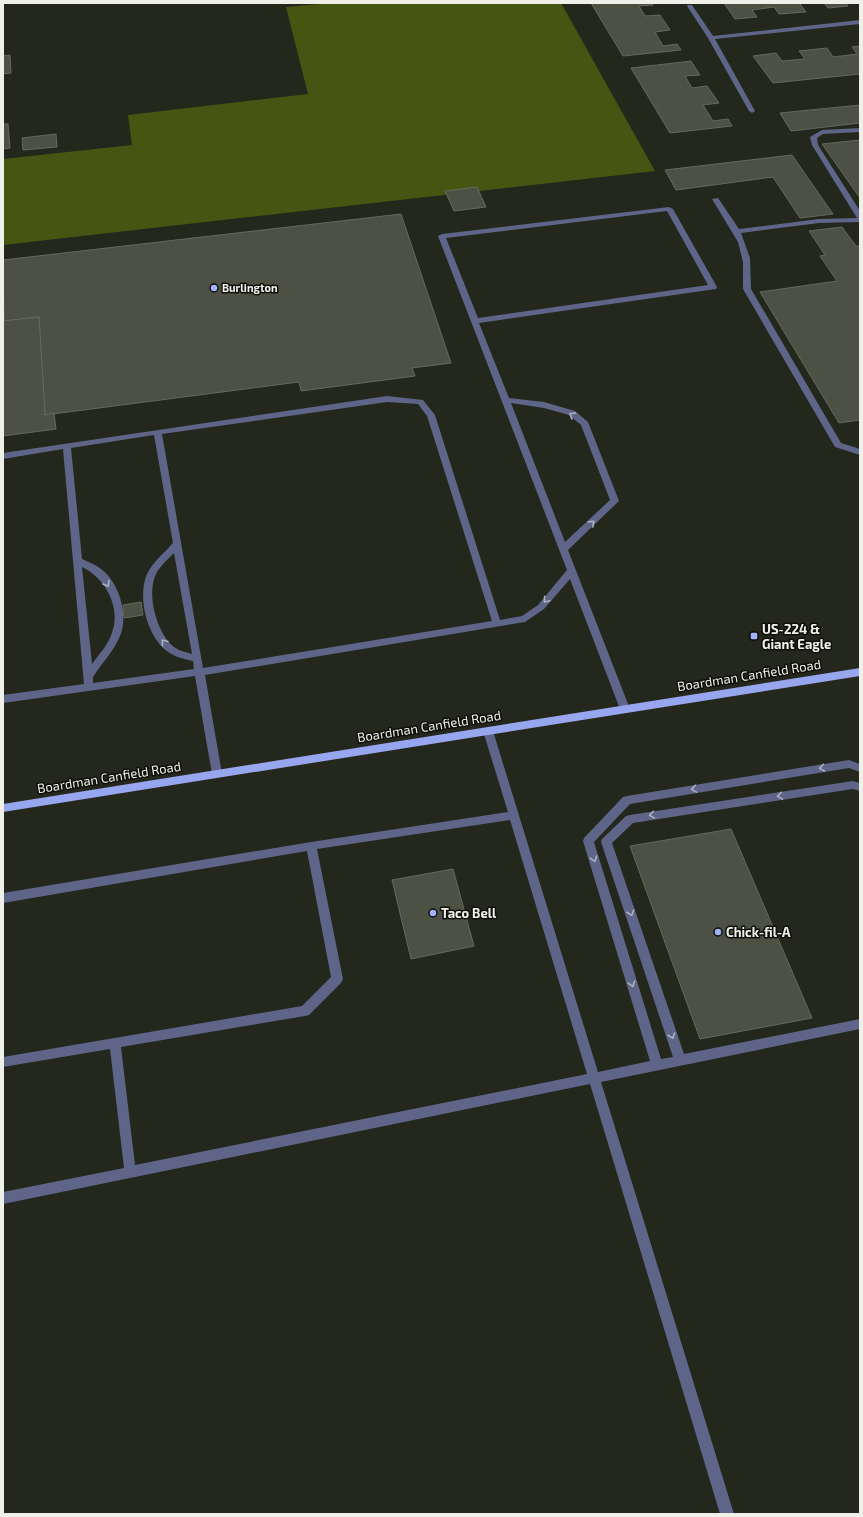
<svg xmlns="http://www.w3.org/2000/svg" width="863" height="1517" viewBox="0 0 863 1517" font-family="'Exo 2',sans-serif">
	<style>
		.green { fill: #475512 }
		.building { fill: #4d5144; stroke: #65695c }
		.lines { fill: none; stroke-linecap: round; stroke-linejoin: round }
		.minor { fill: #5e6589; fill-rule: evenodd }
		.major { fill: #98a5ef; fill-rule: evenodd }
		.oneway { stroke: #aeb2be }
		.poi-dot { fill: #a4b2fc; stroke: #0e0f0a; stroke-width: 1.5 }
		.labels { text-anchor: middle; stroke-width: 3; stroke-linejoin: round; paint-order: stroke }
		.far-poi-label { font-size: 11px; font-weight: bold; fill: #eff1e9; stroke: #0e0f0a; text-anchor: start }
		.poi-label { font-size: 13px; font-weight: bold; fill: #eff1e9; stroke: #0e0f0a; text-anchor: start }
		.street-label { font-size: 13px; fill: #eff1e9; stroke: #0e0f0a }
	</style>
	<rect width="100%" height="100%" fill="#24271b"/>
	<polygon class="green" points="331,3 561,3 655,171 3,245 3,159 132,145 128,115 308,94 286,7"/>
	<g class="building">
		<polygon points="591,3 652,3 653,5 639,6 645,16 660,15 670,30 655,32 663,46 677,44 681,50 623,56"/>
		<polygon points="724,3 806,3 800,4 806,12 779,14 774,7 752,10 757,17 735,19"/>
		<polygon points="824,3 846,3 848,6 828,8"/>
		<polygon points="860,46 860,74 773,83 753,56 776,53 782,61 805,59 799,51 827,48 833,57 857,54 852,47"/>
		<polygon points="10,55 11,73 3,74 3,56"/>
		<polygon points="691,61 700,75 685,76 692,88 707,86 719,103 703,105 713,121 728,119 732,126 670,133 631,68"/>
		<polygon points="860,105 860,123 791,131 780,113"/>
		<polygon points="3,124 8,124 10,148 3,149"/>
		<polygon points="56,134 57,147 23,150 22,138"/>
		<polygon points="860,140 860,198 822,144"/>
		<polygon points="792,155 833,214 800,218 773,177 676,190 665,170"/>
		<polygon points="477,187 486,207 454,211 445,191"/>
		<polygon points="401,214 451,363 412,368 415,376 301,391 299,382 45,415 39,317 4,321 3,260"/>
		<polygon points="842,227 856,246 860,246 860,420 839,423 760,292 837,281 820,256 825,255 809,231"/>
		<polygon points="39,317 45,415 54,413 56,429 3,436 3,321"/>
		<polygon points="141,602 143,615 124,618 123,605"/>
		<polygon points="731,829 812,1018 700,1039 630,846"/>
		<polygon points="453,869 474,946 411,959 392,880"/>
	</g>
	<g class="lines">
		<g class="minor">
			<polygon points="688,5 692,5 713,36 860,20 860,24 715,39 755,111 752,113 749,111 708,38 687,6"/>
			<polygon points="860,128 860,132 823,134 817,138 818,145 860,211 860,222 819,223 741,233 750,258 751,289 841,443 860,449 860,455 835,447 743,289 743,262 738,242 712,199 718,198 739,229 819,219 857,218 812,145 810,137 822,130"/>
			<path d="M 669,207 L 673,209 L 717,287 L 716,289 L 479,323 L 509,398 L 544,402 L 575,411 L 588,422 L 619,501 L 568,550 L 630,709 L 628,712 L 625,713 L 620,709 L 570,579 L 544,609 L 525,622 L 205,675 L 222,774 L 221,777 L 213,777 L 212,774 L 195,676 L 3,703 L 3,695 L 84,684 L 63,449 L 3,459 L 3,453 L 387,396 L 423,400 L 435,415 L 500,620 L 522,616 L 538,605 L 567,570 L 438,236 L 442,234 ZM 667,211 L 708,285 L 478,318 L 446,238 ZM 387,402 L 418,404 L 427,416 L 492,621 L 203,668 L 162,434 ZM 511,403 L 544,408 L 569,415 L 581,425 L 610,500 L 565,542 ZM 154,435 L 173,543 C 164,553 153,562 147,574 C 137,597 147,636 167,651 C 174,657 184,659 193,661 L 194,669 L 93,683 L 93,677 C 102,663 114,651 120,636 C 129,615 119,582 101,569 C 95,564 88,562 82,559 L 71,448 ZM 174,553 L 192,654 C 186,652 179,651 174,647 C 157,634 146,594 156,574 C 160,566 168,559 174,553 ZM 82,567 C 104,577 120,605 113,629 C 110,643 100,653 92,664 Z"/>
			<path d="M 488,727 L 491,728 L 493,731 L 598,1072 L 650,1061 L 583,841 L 584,838 L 623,797 L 627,796 L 849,760 L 860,764 L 860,772 L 849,768 L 630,804 L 594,842 L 661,1059 L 673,1057 L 601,842 L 602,839 L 626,816 L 630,815 L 853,781 L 860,783 L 860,791 L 853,789 L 633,823 L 612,843 L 684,1054 L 860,1019 L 860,1029 L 601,1082 L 734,1514 L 720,1514 L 590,1084 L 3,1204 L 3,1192 L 124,1168 L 110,1049 L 3,1067 L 3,1057 L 302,1006 L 331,977 L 307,851 L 3,903 L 3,893 L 311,842 L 508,812 L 483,731 L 485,728 ZM 510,820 L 587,1074 L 135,1165 L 121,1047 L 305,1016 L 309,1015 L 341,983 L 343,979 L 317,849 Z"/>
		</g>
		<polygon class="major" points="860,668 860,676 3,812 3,804"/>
	</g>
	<defs><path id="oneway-chevron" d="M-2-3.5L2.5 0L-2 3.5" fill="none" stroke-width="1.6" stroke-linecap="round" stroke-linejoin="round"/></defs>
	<g class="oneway">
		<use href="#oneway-chevron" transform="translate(572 415) rotate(-149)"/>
		<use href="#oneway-chevron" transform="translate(592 523) rotate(-42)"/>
		<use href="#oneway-chevron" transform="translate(107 584) rotate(59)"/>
		<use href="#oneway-chevron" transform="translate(546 600) rotate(130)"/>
		<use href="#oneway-chevron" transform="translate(164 642) rotate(-127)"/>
		<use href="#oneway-chevron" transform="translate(822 768) rotate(171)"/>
		<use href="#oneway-chevron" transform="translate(694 789) rotate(171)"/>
		<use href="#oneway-chevron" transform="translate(780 796) rotate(171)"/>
		<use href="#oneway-chevron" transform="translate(652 815) rotate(171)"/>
		<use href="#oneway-chevron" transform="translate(594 859) rotate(73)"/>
		<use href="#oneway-chevron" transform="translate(631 913) rotate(71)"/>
		<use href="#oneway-chevron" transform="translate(632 984) rotate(73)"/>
		<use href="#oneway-chevron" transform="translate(672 1036) rotate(71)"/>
	</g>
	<g class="poi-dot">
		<circle cx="214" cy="288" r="4"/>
		<rect x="750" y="632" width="8" height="8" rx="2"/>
		<circle cx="433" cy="913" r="4"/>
		<circle cx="718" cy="932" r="4"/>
	</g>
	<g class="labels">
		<g class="far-poi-label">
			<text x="222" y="292">Burlington</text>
		</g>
		<g class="poi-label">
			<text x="762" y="634">US-224 &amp;<tspan x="762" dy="15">Giant Eagle</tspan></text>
			<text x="441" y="918">Taco Bell</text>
			<text x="726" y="937">Chick-fil-A</text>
		</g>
		<g class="street-label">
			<text transform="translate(749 675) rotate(-9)" y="5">Boardman Canfield Road</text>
			<text transform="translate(429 726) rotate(-9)" y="5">Boardman Canfield Road</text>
			<text transform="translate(109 777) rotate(-9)" y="5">Boardman Canfield Road</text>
		</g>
	</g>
	<rect width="863" height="1517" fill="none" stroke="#eff1e9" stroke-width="8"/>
</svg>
